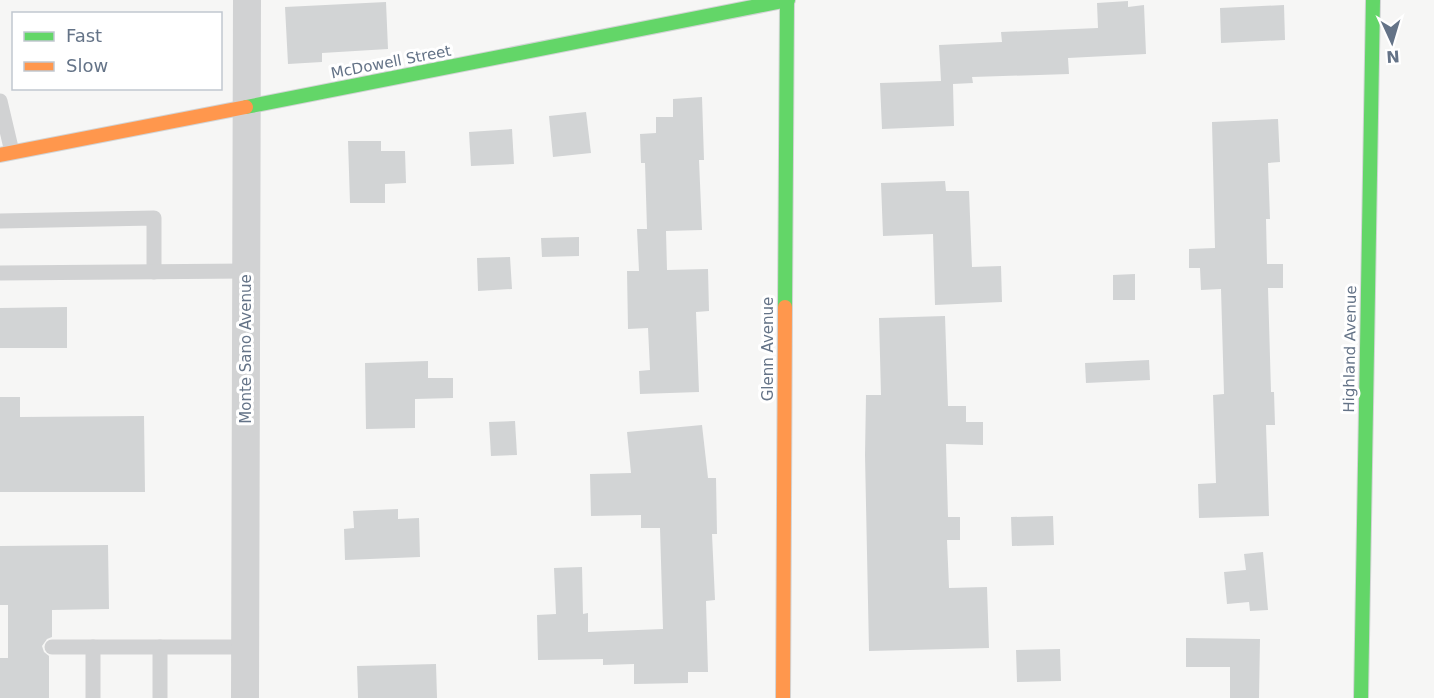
<svg xmlns="http://www.w3.org/2000/svg" width="1434" height="698" viewBox="0 0 1434 698" font-family="'DejaVu Sans',sans-serif">
	<style>
		.building { fill: #d2d4d5 }
		.lines { fill: none; stroke-linecap: round; stroke-linejoin: round }
		.fast-casing { stroke: #d2d4d5; stroke-width: 16 }
		.slow-casing { stroke: #d2d4d5; stroke-width: 16 }
		.lane { stroke: #d1d2d3; stroke-width: 15 }
		.street { stroke: #d1d2d3; stroke-width: 28 }
		.fast { stroke: #63d668; stroke-width: 14 }
		.slow { stroke: #ff974d; stroke-width: 14 }
		.labels { text-anchor: middle; stroke-width: 6; stroke-linejoin: round; paint-order: stroke }
		.street-label { font-size: 15px; fill: #647387; stroke: #fff }
	</style>
	<rect width="100%" height="100%" fill="#f6f6f5"/>
	<g class="building">
		<polygon points="1128,1 1128,7 1144,5 1146,54 1068,58 1069,74 972,77 973,83 953,84 954,126 882,129 880,83 941,81 939,45 1002,42 1001,32 1098,28 1097,3"/>
		<polygon points="386,2 388,49 322,53 322,62 288,64 285,7"/>
		<polygon points="1284,5 1285,40 1221,43 1220,8"/>
		<polygon points="702,97 704,160 699,160 702,230 666,231 667,270 708,269 709,311 696,312 699,392 640,394 639,371 650,370 648,328 628,329 627,271 639,271 637,229 647,229 645,163 641,163 640,134 656,133 656,117 673,117 673,99"/>
		<polygon points="586,112 591,153 553,157 549,116"/>
		<polygon points="1278,119 1280,162 1268,163 1270,219 1266,219 1267,264 1283,264 1283,288 1268,288 1271,392 1274,392 1275,425 1266,425 1269,516 1199,518 1198,484 1216,483 1213,395 1224,394 1221,289 1201,290 1200,268 1189,268 1189,249 1215,248 1212,122"/>
		<polygon points="512,129 514,164 471,166 469,132"/>
		<polygon points="348,141 381,141 381,151 405,151 406,183 385,184 385,203 350,203"/>
		<polygon points="945,181 946,191 969,191 972,267 1001,266 1002,302 935,305 933,234 883,236 881,183"/>
		<polygon points="579,237 579,256 542,257 541,238"/>
		<polygon points="510,257 512,289 478,291 477,258"/>
		<polygon points="1135,274 1135,300 1113,300 1113,275"/>
		<polygon points="67,307 67,348 0,348 0,308"/>
		<polygon points="945,316 948,406 966,406 966,422 983,422 983,445 946,444 948,517 960,517 960,540 947,540 949,588 987,587 989,648 869,651 865,455 866,395 881,395 879,318"/>
		<polygon points="1149,360 1150,380 1086,383 1085,363"/>
		<polygon points="428,361 428,378 453,378 453,398 415,399 415,428 366,429 365,363"/>
		<polygon points="0,397 20,397 20,417 144,416 145,492 0,492"/>
		<polygon points="515,421 517,455 491,456 489,422"/>
		<polygon points="702,425 708,478 716,478 717,534 712,534 715,600 706,601 708,672 688,672 688,683 634,684 634,664 603,665 603,659 538,660 537,615 556,614 554,568 582,567 583,614 588,613 588,632 663,629 660,528 641,528 641,515 591,516 590,474 631,473 627,432"/>
		<polygon points="398,509 398,519 419,518 420,557 345,560 344,529 354,528 353,511"/>
		<polygon points="1053,516 1054,545 1012,546 1011,517"/>
		<polygon points="108,545 109,609 52,610 52,637 47,639 42,646 44,652 49,656 49,698 0,698 0,658 8,658 8,605 0,605 0,546"/>
		<polygon points="1263,552 1268,610 1250,611 1249,602 1227,604 1224,572 1246,570 1244,554"/>
		<polygon points="1186,638 1260,639 1259,698 1230,698 1230,667 1186,667"/>
		<polygon points="1060,649 1061,681 1017,682 1016,650"/>
		<polygon points="436,664 437,698 358,698 357,666"/>
	</g>
	<g class="lines">
		<g class="fast-casing">
			<g id="fast">
				<polyline points="246,107 788,0"/>
				<polyline points="785,307 787,0"/>
				<polyline points="1361,698 1373,0"/>
			</g>
		</g>
		<g class="slow-casing">
			<g id="slow">
				<polyline points="0,155 246,107"/>
				<polyline points="783,698 785,307"/>
			</g>
		</g>
		<g class="lane">
			<polyline points="0,101 12,152"/>
			<polyline points="0,221 154,218 154,272"/>
			<polyline points="0,273 246,271"/>
			<polyline points="52,647 245,647"/>
			<polyline points="160,647 160,698"/>
			<polyline points="93,698 93,647"/>
		</g>
		<polyline class="street" points="245,698 247,0"/>
		<use href="#fast" class="fast"/>
		<use href="#slow" class="slow"/>
	</g>
	<g class="labels">
		<g class="street-label">
			<text transform="translate(391 62) rotate(-11)" y="5">McDowell Street</text>
			<text transform="translate(246 349) rotate(-90)" y="5">Monte Sano Avenue</text>
			<text transform="translate(768 349) rotate(-90)" y="5">Glenn Avenue</text>
			<text transform="translate(1350 349) rotate(-89)" y="5">Highland Avenue</text>
		</g>
	</g>
	<rect x="12" y="12" width="210" height="78" fill="#ffffff" stroke="#c1c7cf" stroke-width="1.5"/>
	<rect x="24" y="32" width="30" height="9" fill="#63d668" stroke="#c1c7cf" stroke-width="1.5"/>
	<text x="66" y="42" font-size="18" fill="#647387">Fast</text>
	<rect x="24" y="62" width="30" height="9" fill="#ff974d" stroke="#c1c7cf" stroke-width="1.5"/>
	<text x="66" y="72" font-size="18" fill="#647387">Slow</text>
	<g transform="translate(1392 42) rotate(176)" stroke="#ffffff" stroke-width="4.5" paint-order="stroke">
	<path d="M0-4.5L10 22L0 15L-10 22Z" fill="#647387"/>
	<text y="-9" font-size="16" font-weight="bold" text-anchor="middle" fill="#647387">N</text>
	</g>
</svg>
